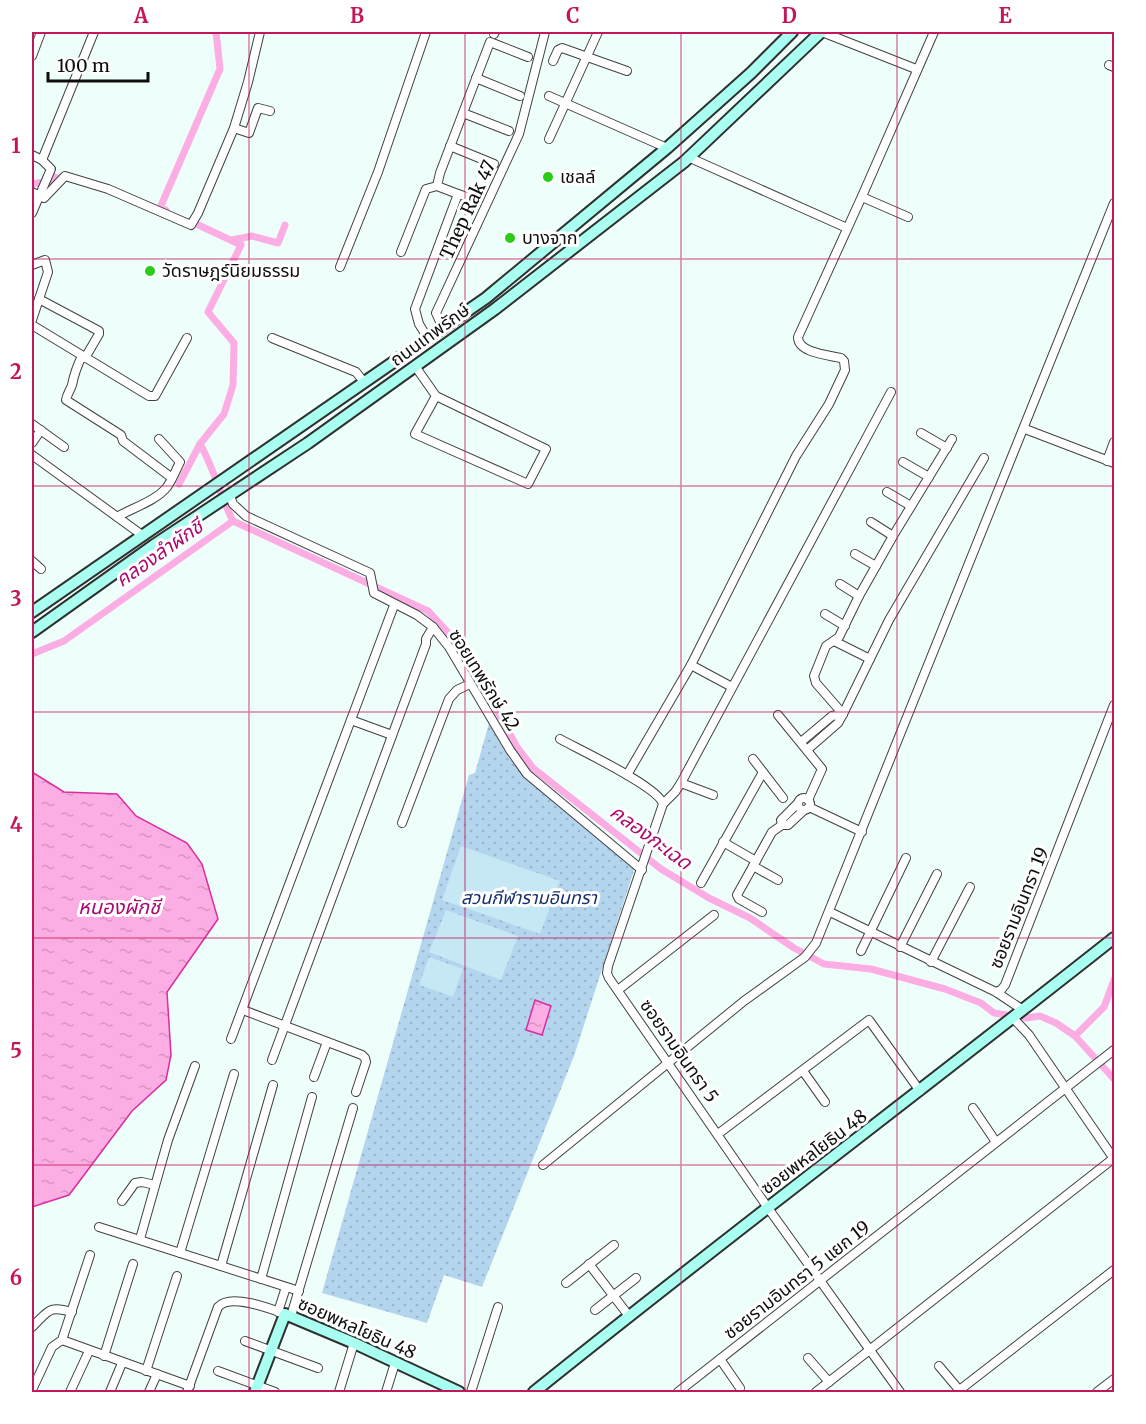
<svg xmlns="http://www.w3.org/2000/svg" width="1146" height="1424" viewBox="0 0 1146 1424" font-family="Merriweather,'Noto Sans Thai',serif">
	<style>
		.park { fill: url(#park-dots) }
		.pitch { fill: #c6e7f4 }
		.water { fill: url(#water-ripples); stroke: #db2ca0; stroke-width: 1.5 }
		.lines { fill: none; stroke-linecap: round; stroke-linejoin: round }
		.canal { stroke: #fcade4; stroke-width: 7 }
		.street-casing { stroke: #414141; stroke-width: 10 }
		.secondary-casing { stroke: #303030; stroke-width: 14 }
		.street { stroke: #fff; stroke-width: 8 }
		.secondary { stroke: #a9fff0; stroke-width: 10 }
		.grid { fill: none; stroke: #c2185b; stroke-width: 1.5; stroke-opacity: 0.55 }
		.poi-dot { fill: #2bcc17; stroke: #fff; stroke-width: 2 }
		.labels { text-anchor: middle; stroke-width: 6; stroke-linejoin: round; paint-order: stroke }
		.poi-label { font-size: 18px; fill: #0e0e0e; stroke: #fff; text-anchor: start }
		.street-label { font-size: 18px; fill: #0e0e0e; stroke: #fff }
		.park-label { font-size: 18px; font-style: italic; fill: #172e6c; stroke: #fff }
		.water-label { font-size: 20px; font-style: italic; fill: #ac0a70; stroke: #fff }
		.neatline { fill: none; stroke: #c2185b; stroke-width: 2 }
		.grid-label { font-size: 20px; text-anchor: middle; font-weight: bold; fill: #c2185b }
	</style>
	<defs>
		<pattern id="park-dots" width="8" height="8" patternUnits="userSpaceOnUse" patternTransform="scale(1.5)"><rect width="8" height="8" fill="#b3d5ee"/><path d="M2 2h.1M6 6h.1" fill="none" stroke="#99b6cb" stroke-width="1.8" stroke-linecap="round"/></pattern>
		<pattern id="water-ripples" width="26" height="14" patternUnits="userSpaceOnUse" patternTransform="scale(1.5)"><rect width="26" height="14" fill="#fcade4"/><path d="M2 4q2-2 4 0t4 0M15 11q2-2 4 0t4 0" fill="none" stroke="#d794c2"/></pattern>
	</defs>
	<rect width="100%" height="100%" fill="#eefffb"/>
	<polygon class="park" points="489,723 509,758 525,776 635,867 574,1056 482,1287 444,1275 427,1323 322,1293 469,775 475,773"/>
	<g class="pitch">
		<polygon points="461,846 560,881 540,934 442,900"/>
		<polygon points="446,910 518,936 501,980 429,952"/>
		<polygon points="429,957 463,969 453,997 419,985"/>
	</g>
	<g class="water">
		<polygon points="32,772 64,792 117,794 136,816 187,843 202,864 218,919 167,992 171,1055 166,1080 132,1111 69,1195 32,1207"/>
		<polygon points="535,1000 551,1006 542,1035 526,1030"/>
	</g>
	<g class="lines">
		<g class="canal">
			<polyline points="32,184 50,181 55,177"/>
			<polyline points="166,210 160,208 220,69 216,32"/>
			<polyline points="232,240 252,236 278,243 285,225"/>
			<polyline points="179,484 200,444 224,414 233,385 234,343 208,312 241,245 190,221"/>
			<polyline points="233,521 428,611 465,651 517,747 533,768 661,869 709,898 750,918 794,948 824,964 871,969 945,989 981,1003 994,1013 1026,1018 1040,1016 1056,1023 1075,1036 1114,1079"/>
			<path d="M 32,654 L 64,641 L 233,521 C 220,496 214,468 200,444"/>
			<polyline points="1075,1036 1104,1007 1114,980"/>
		</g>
		<g class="street-casing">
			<g id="street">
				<polyline points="822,32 916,69"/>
				<polyline points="494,34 495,32"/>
				<polyline points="32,56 41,32"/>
				<polyline points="553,61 558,50 562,48 627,71"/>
				<polyline points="1109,65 1114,67"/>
				<polyline points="476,78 520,96"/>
				<polyline points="549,96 667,148"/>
				<polyline points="463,113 509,131"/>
				<polyline points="234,128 249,133 258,108 270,111"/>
				<polyline points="549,139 598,32"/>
				<polyline points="450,146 494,164"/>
				<polyline points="32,155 42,160 51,169 32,213"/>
				<polyline points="688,157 847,228"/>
				<polyline points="42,160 94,32"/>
				<polyline points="32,192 44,198 65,176 108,189 191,225 198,213 234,128 248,82 260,32"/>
				<polyline points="458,194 477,200"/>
				<polyline points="862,197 908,217"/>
				<polyline points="401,252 426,189 437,186"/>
				<polyline points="32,265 45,260 48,272 32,320"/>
				<polyline points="340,267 378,172 426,32"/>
				<polyline points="39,299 99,331 99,334 85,358"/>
				<polyline points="32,325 149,396 155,396 187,338"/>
				<polyline points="443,328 436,313 519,134 545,32"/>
				<polyline points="427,337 419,324 415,309 458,194 437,186 440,173 490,42 528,57"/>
				<polyline points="272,338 356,372 364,382"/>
				<path d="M 82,356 C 77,366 74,375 72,385 C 70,391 67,394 66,400 L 121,435 L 123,441 L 172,478"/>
				<polyline points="415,366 436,396 546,449 528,484 415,434 436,396"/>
				<polyline points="32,424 64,447"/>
				<polyline points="1025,429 1114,463"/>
				<polyline points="921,433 947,448"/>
				<polyline points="952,439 893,536 859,596 839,637 826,646 814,676 816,683 843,714 889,620 984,458"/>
				<polyline points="32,443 41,430"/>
				<polyline points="32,455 142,535"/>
				<polyline points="1107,461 1114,442"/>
				<polyline points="903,462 929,477"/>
				<polyline points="887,492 911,506"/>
				<polyline points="230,496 233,504 246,516 370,573 374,593 417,615 433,627 449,647 510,750 527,774 642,870"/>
				<path d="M 117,517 C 132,508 156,501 167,487 C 172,480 176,470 180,462 L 159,439"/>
				<polyline points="871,522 893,536"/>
				<polyline points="855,554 876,566"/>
				<polyline points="32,561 41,569"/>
				<polyline points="840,584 859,596"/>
				<polyline points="825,614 845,626"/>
				<polyline points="834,641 870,659"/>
				<polyline points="691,665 732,687"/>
				<polyline points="778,715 822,769 808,800"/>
				<polyline points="351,720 392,735"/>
				<path d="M 560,739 C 578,749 659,787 663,804 L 608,966 L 607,973 L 609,978 L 768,1208 L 900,1392"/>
				<polyline points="801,742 832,716 843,714"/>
				<polyline points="807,750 838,723 843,714"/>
				<polyline points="753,759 783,798"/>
				<path d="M 627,775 L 691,665 L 796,456 L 829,404 L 845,370 L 844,361 L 841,358 C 828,355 798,353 798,337 L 863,194 L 934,32"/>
				<polyline points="681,783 713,795"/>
				<circle cx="804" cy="804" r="6"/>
				<polyline points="663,804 675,792 681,783 891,392"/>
				<polyline points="809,807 862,832"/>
				<polyline points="402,823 449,699 457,690 470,684"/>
				<polyline points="782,825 781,820 797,804"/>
				<polyline points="723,842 756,861"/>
				<polyline points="753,866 778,880"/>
				<polyline points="701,883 763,772"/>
				<polyline points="762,912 739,899 737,895 772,832 782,825 788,825 803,811"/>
				<polyline points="830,912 996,992 1023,1010"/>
				<polyline points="900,947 937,874"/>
				<polyline points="861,951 906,858"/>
				<polyline points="931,962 970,887"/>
				<polyline points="618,990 714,915"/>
				<polyline points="996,992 1001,990 1005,985 1114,705"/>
				<polyline points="243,1010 362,1055 365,1058 366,1062 356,1092"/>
				<polyline points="1013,1018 1029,1035 1114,1159"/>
				<polyline points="231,1039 393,608"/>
				<polyline points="272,1060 426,644 426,639 433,627"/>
				<polyline points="803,1071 825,1102"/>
				<polyline points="314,1077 327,1042"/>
				<polyline points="973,1108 996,1142"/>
				<polyline points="718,1134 869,1020 920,1091"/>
				<polyline points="543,1165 744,1001 805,957 816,943 1114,203"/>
				<polyline points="122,1201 135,1183 142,1182 155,1185"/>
				<polyline points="99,1227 299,1291"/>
				<polyline points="140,1239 168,1140 195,1066"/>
				<polyline points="180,1253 234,1074"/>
				<polyline points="589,1264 629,1316"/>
				<polyline points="221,1266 273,1085"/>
				<polyline points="261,1279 312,1097"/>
				<polyline points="566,1283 614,1245"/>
				<polyline points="595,1310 636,1278"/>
				<polyline points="278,1312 286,1287"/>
				<polyline points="291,1316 353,1108"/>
				<path d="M 32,1327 C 49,1311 48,1305 72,1312"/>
				<polyline points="62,1340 190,1386"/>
				<polyline points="245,1341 318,1368"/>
				<polyline points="104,1356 133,1264"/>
				<polyline points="808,1358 829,1382"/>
				<polyline points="720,1359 740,1388"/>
				<polyline points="939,1366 960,1391"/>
				<polyline points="146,1371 177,1276"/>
				<polyline points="218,1371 275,1392"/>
				<polyline points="32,1390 52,1347 62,1340 90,1255"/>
				<polyline points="70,1392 89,1351"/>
				<polyline points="110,1392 122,1363"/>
				<polyline points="149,1392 157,1374"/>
				<path d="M 187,1392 L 218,1307 C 230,1293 269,1308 285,1314"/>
				<polyline points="339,1392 354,1343"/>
				<polyline points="386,1392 395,1363"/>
				<polyline points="471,1392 498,1307"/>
				<polyline points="678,1392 1114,1050"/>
				<polyline points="816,1392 1114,1158"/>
				<polyline points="957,1392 1114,1270"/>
				<polyline points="1097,1392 1114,1379"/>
			</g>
		</g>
		<g class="secondary-casing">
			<g id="secondary">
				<polyline points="32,612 486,298 667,148 751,73 792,32"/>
				<polyline points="32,632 154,545 308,443 495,309 684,162 821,32"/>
				<polyline points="255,1392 285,1314 354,1343 459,1392"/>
				<path d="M 534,1392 C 725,1238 922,1090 1114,938"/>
			</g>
		</g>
		<use href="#street" class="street"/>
		<use href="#secondary" class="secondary"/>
	</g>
	<path class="grid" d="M 249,32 L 249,1392M 465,32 L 465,1392M 681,32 L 681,1392M 897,32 L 897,1392M 32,259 L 1114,259M 32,486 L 1114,486M 32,712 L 1114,712M 32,938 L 1114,938M 32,1165 L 1114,1165"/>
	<g class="poi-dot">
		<circle cx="548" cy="177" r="6"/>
		<circle cx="510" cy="238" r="6"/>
		<circle cx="150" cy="271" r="6"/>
	</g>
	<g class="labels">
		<g class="poi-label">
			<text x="560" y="183">เชลล์</text>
			<text x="522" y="244">บางจาก</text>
			<text x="162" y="277">วัดราษฎร์นิยมธรรม</text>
		</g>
		<g class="street-label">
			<text transform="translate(468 210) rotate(-65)" y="6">Thep Rak 47</text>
			<text transform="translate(430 335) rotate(-36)" y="6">ถนนเทพรักษ์</text>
			<text transform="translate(484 680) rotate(58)" y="6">ซอยเทพรักษ์ 42</text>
			<text transform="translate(1019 908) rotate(-68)" y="6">ซอยรามอินทรา 19</text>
			<text transform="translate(679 1051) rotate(55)" y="6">ซอยรามอินทรา 5</text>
			<text transform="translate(814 1152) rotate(-37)" y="6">ซอยพหลโยธิน 48</text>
			<text transform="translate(797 1280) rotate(-38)" y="6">ซอยรามอินทรา 5 แยก 19</text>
			<text transform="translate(357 1328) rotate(24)" y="6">ซอยพหลโยธิน 48</text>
		</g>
		<g class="park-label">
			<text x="529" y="904">สวนกีฬารามอินทรา</text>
		</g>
		<g class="water-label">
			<text transform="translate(159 553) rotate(-35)" y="7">คลองลำผักชี</text>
			<text transform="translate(651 837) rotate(36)" y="7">คลองกะเฉด</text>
			<text x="119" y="914">หนองผักชี</text>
		</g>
	</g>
	<rect width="1146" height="1424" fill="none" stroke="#ffffff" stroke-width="66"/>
	<path d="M48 72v9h100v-9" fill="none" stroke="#0e0e0e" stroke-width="3"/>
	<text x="57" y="72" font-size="18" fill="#0e0e0e" stroke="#ffffff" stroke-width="4.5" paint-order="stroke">100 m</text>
	<rect x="33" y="33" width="1080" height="1358" class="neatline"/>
	<g class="grid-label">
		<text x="141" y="23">A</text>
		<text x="357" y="23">B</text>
		<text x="573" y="23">C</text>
		<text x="789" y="23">D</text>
		<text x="1005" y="23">E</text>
		<text x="16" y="153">1</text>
		<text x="16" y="379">2</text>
		<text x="16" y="606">3</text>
		<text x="16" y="832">4</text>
		<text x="16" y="1058">5</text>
		<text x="16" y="1285">6</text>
	</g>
</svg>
